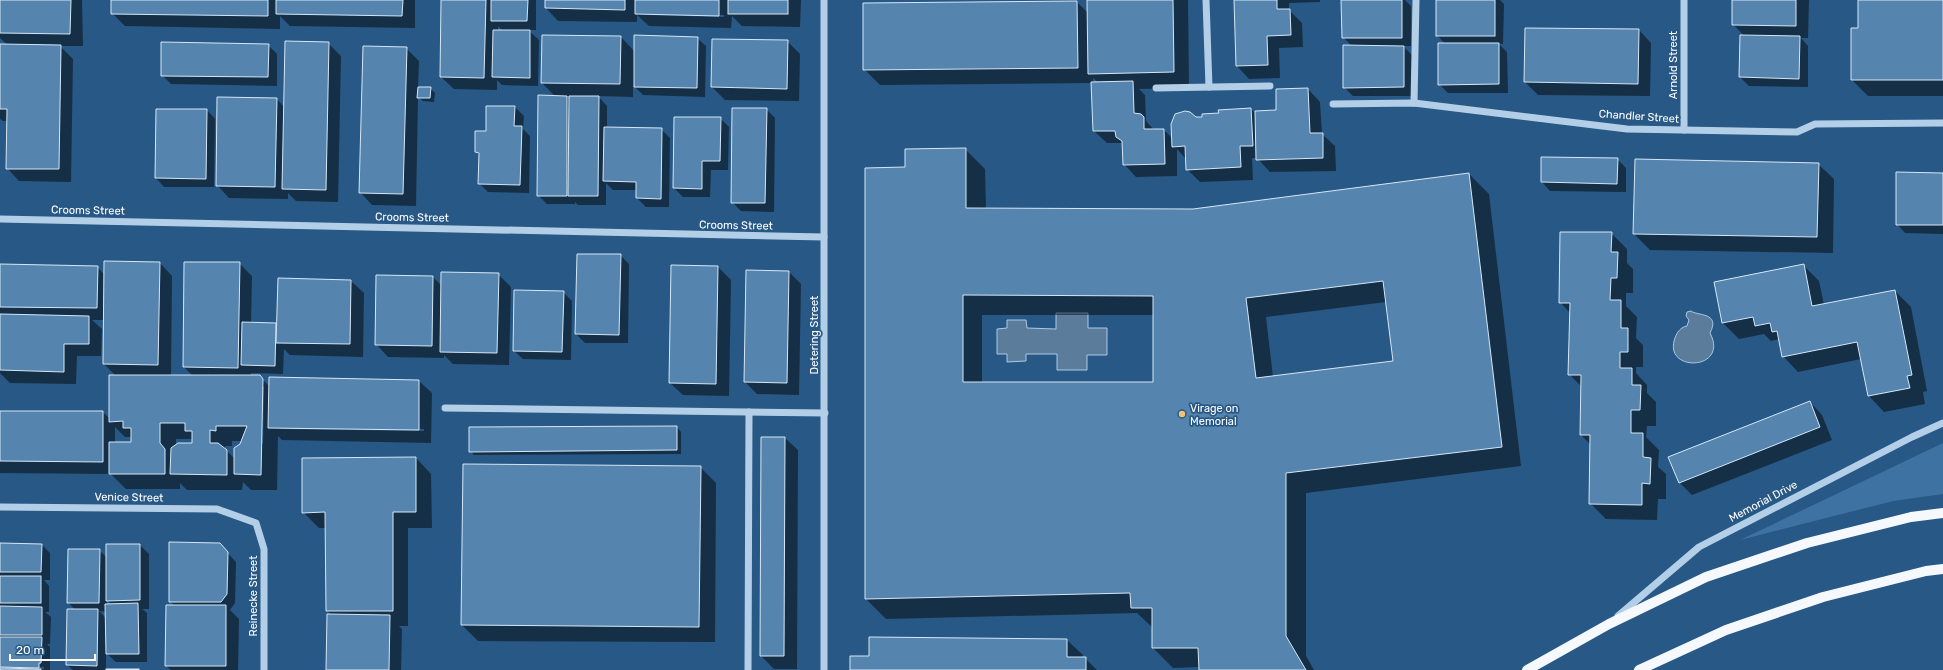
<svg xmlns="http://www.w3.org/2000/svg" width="1943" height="670" viewBox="0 0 1943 670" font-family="Rubik,sans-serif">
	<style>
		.green { fill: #3d72a2 }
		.water { fill: #5c7c9c; stroke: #a8cae8 }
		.shadow { fill: #0007; fill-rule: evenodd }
		.building { fill: #5584af; stroke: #d6e7f6; fill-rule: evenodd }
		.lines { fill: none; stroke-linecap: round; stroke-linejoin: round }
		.minor { stroke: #b3cfe8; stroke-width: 7 }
		.major { stroke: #f5f9fe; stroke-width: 10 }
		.poi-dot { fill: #efc479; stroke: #285885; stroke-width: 1.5 }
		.labels { text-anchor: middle; stroke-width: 3.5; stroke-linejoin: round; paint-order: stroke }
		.street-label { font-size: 11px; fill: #fff; stroke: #285885 }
		.poi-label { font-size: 11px; fill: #fff; stroke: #285885; text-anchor: start }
	</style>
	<rect width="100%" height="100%" fill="#285885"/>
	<polygon class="green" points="1943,443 1943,494 1893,501 1740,540"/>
	<g class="water">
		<path d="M 1691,311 C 1697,316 1721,312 1710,333 C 1730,371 1662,373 1675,338 C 1677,332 1681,327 1687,326 L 1689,320 L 1686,316 L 1687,312 Z"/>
		<polygon points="1056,313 1088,313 1088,328 1107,328 1107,355 1087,355 1087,370 1057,370 1057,354 1026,354 1026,361 1007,362 1007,354 997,354 997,329 1007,328 1007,320 1026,320 1027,328 1056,329"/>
	</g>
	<g class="shadow">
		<polygon points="0,0 82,0 83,46 60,46 73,59 71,182 19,181 7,168 7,121 3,121 0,119 0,45 8,45 0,38"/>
		<polygon points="112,0 415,0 415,28 290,26 280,16 280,29 125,26 112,13"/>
		<path d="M 442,0 L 536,0 L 536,30 L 528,30 L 539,40 L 538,86 L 502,85 L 497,80 L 497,90 L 454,89 L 441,77 ZM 498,26 L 503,31 L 498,31 Z"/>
		<path d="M 546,0 L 801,0 L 800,27 L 742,26 L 732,16 L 731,28 L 649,26 L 637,15 L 637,22 L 558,21 L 546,8 ZM 647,13 L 724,15 L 724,17 L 647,15 Z"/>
		<path d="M 1088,0 L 1188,0 L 1189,88 L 1139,89 L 1145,95 L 1146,121 L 1154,130 L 1164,130 L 1173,139 L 1196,118 L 1251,109 L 1256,114 L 1277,111 L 1308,89 L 1320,102 L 1322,134 L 1335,146 L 1336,171 L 1270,172 L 1257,158 L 1252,158 L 1253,180 L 1200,182 L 1187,169 L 1186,159 L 1177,149 L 1177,176 L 1136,177 L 1124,164 L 1123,143 L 1107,143 L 1094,131 L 1092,83 L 880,85 L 864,69 L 864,4 L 1077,2 L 1088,13 ZM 1093,78 L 1099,83 L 1093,83 Z"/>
		<polygon points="1235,0 1320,0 1320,2 1289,3 1289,10 1302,23 1303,47 1279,48 1280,78 1249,79 1237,66"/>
		<polygon points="1343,0 1405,0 1411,6 1411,46 1403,46 1412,55 1412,96 1353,96 1344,87 1352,46 1343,37"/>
		<polygon points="1437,0 1500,0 1504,4 1503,44 1499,44 1507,52 1508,93 1448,93 1439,84 1445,44 1437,35"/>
		<polygon points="1733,0 1809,0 1808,38 1801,38 1808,46 1808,87 1749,86 1740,77 1741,36 1744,36 1733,24"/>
		<polygon points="1859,0 1943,0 1943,96 1868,96 1852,80 1859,29"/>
		<polygon points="1639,30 1651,43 1650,96 1538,95 1525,82"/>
		<path d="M 621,37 L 635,52 L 697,38 L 706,46 L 705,97 L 643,95 L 633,85 L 633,97 L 598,96 L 607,106 L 607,128 L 661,129 L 670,138 L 669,207 L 646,207 L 637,198 L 637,190 L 613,190 L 606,183 L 606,205 L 578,205 L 575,202 L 575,204 L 547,204 L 538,195 L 556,97 L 542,83 ZM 566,96 L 570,96 L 570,100 Z"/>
		<polygon points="713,40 787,41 800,54 799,101 725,100 712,87"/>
		<polygon points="328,43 341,56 338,202 296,201 288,193 288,199 229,198 217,185 277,99 284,107"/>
		<polygon points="268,45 277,54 277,86 171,84 162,75"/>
		<polygon points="406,48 419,61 418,88 430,88 435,93 434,102 423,101 418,97 416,206 372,205 360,192"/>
		<polygon points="515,107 524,116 523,129 530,136 529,193 488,192 479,183 480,156 476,152 487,132"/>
		<polygon points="766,109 775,118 774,212 741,211 732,202"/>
		<polygon points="207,110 215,119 214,187 164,187 156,178"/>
		<polygon points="720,118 729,127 728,170 711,170 710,197 683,197 674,188"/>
		<path d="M 965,149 L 985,169 L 986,209 L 1193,210 L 1469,174 L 1489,194 L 1521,466 L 1306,493 L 1306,656 L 1314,670 L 1200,670 L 1200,667 L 1173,668 L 1153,648 L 1153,628 L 1137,613 L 886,619 L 866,599 L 906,168 ZM 1386,302 L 1394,362 L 1273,377 L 1266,317 ZM 982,315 L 1154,315 L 1154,383 L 982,383 Z"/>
		<polygon points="1542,158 1617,159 1626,168 1626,192 1550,191 1542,182"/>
		<polygon points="1818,164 1834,179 1833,253 1650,250 1634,234"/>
		<polygon points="1943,174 1943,234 1905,233 1897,224"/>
		<polygon points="1611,233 1627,249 1627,263 1633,269 1633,293 1626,293 1626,306 1637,317 1636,338 1643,345 1643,367 1636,367 1636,373 1647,385 1647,393 1656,402 1656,426 1647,426 1646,437 1659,450 1658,467 1666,474 1666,499 1658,499 1657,520 1606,519 1590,503 1591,445 1581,435 1581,386 1569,374 1570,313 1560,302"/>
		<polygon points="620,255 629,264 628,343 585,343 576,334"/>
		<path d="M 160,263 L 172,276 L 171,376 L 193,376 L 184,367 L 239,263 L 252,276 L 251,323 L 275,324 L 278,326 L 278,279 L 351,281 L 364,293 L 363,357 L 290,355 L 284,349 L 283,374 L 251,373 L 251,376 L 259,376 L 270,387 L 270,378 L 419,381 L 432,393 L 431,443 L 282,440 L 278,436 L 277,490 L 251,490 L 243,482 L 242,490 L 187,490 L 180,483 L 180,489 L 126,489 L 111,474 L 0,473 L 0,412 L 103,412 L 110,419 L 116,376 L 104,364 L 104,320 L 92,320 L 102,329 L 101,356 L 77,356 L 76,384 L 10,383 L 0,373 L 0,265 L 97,267 L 105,275 ZM 262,387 L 264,387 L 263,444 L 261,442 ZM 115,427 L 125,437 L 132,437 L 131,443 L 115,443 ZM 280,427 L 424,429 L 424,431 L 280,429 ZM 176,439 L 193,439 L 193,444 L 176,446 ZM 232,441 L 242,441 L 235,459 L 225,449 L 225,446 L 232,446 Z"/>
		<polygon points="1803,265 1819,281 1824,305 1895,291 1911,307 1927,391 1923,392 1925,404 1884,412 1869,396 1861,359 1798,372 1783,356 1779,339 1771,341 1764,334 1739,339 1723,323 1715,282"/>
		<polygon points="672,266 718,267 731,280 729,396 683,395 670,383"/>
		<polygon points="789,272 801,284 799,395 757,394 745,382"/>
		<polygon points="498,274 511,287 509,365 453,364 444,355 444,358 388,357 376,344 433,277 442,286"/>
		<polygon points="563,292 572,301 571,360 523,359 514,351"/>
		<polygon points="1810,402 1822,415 1832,440 1692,495 1680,483"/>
		<polygon points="677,427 681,432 681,454 474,455 470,451"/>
		<polygon points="762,438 785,438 798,450 797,669 774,669 761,656"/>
		<polygon points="416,458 431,474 432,528 408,528 408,626 399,626 402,629 401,670 327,670 332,615 327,611 327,528 319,528 303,512"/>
		<polygon points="700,467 716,483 715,642 478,641 462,625"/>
		<polygon points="0,544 42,545 50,553 50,580 44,580 49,586 49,612 45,612 51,617 50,644 47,644 50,647 50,670 0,670 0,668 44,669 44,667 0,666"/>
		<polygon points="219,544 236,562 235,603 230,610 239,619 238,670 171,670 166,666 175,606 170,601"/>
		<path d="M 140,545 L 149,554 L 149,609 L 142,609 L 147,613 L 147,662 L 116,662 L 106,653 L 106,670 L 125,670 L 73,670 L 67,665 L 75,610 L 68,602 L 99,550 L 107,558 ZM 107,600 L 112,605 L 107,605 ZM 99,611 L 107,612 L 107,619 Z"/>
		<polygon points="1067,640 1083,655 1082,658 1085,658 1097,670 851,670 870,657"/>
	</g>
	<g class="building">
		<polygon points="0,0 71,0 70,34 0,33"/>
		<polygon points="111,0 268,0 268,16 111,14"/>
		<polygon points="276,0 403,0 402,16 276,14"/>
		<polygon points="441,0 486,0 484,78 440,77"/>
		<polygon points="491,0 528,0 527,21 491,21"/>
		<polygon points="545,0 625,0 625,10 545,8"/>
		<polygon points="635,0 719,0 719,16 635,14"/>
		<rect x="728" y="0" width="60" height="14"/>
		<polygon points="1087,0 1173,0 1174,72 1088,74"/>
		<polygon points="1234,0 1277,0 1277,9 1290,9 1291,35 1267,36 1268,65 1236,66"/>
		<polygon points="1341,0 1402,0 1402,38 1342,38"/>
		<rect x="1436" y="0" width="59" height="36"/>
		<polygon points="1732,0 1796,0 1796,26 1732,25"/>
		<polygon points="1858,0 1943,0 1943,80 1851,80 1851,28 1858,28"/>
		<polygon points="1077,1 1078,68 863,70 863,3"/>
		<polygon points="1525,28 1639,29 1638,84 1524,82"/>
		<polygon points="493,30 530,30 530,78 492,77"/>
		<polygon points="542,35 621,36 620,84 541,83"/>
		<polygon points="634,35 698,37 697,88 634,87"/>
		<polygon points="1740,35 1800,36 1799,79 1739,77"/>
		<polygon points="712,39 788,40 787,89 711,87"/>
		<polygon points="285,41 329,42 326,190 282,189"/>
		<polygon points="161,42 269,44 268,77 161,76"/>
		<polygon points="1438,43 1499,43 1499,84 1438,85"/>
		<polygon points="0,44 61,45 59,169 6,169 7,109 0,109"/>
		<polygon points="1343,45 1404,46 1404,87 1343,88"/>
		<polygon points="363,46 407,47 403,194 359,193"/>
		<polygon points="1133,81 1134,113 1141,114 1144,117 1144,129 1164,129 1165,164 1123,165 1122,141 1116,137 1115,131 1093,131 1091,82"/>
		<polygon points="418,87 431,87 430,98 417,98"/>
		<polygon points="1308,88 1310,133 1323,133 1323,158 1256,160 1255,111 1276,110 1276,89"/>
		<polygon points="538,95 567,96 567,196 537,196"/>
		<polygon points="569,96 599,96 598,196 568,196"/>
		<polygon points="217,97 277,98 275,187 216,186"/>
		<polygon points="486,106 515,106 514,126 522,126 520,185 478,184 479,153 475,152 475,131 486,131"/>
		<polygon points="732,108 767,108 765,203 731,203"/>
		<polygon points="1251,108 1253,146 1240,146 1241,167 1186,170 1185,146 1172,147 1171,124 1175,114 1185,111 1190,112 1196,117 1202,117 1202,114 1219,113 1218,110"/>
		<polygon points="156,109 207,109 206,179 155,178"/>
		<polygon points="674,117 721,117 720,161 702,161 702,189 673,188"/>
		<polygon points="604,127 662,128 661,199 636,198 636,182 603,181"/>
		<path d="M 966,148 L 966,208 L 1193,209 L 1469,173 L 1502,447 L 1286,473 L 1286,636 L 1306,670 L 1199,670 L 1198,648 L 1152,648 L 1152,608 L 1131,608 L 1130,593 L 865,599 L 865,168 L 905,167 L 905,149 ZM 1383,281 L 1393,361 L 1256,378 L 1246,298 ZM 963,295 L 1153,296 L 1153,382 L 963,382 Z"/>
		<polygon points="1541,157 1618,158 1617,184 1541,182"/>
		<polygon points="1635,159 1819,163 1817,237 1633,234"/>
		<polygon points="1896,172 1943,173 1943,225 1896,225"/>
		<polygon points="1560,232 1612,232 1611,252 1618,252 1617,278 1611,278 1610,300 1621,300 1621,328 1628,328 1628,352 1620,352 1620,368 1632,368 1632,385 1641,385 1640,410 1631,410 1631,433 1643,433 1643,457 1651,458 1650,484 1642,483 1642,505 1589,504 1590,435 1580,435 1581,375 1568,375 1570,303 1559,303"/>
		<polygon points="577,254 621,254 619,335 575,334"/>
		<polygon points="104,261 160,262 158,365 103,364"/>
		<polygon points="184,262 240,262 238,368 183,367"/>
		<polygon points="0,264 98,266 97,308 0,307"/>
		<polygon points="1804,264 1812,306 1895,290 1912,375 1907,376 1910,388 1868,396 1857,342 1782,357 1777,331 1772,332 1770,323 1755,326 1753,317 1722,323 1714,282"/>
		<polygon points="671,265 718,266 716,384 669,383"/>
		<polygon points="746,270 789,271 787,383 744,382"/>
		<polygon points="441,272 499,273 497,353 440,352"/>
		<polygon points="376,275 433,276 432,346 375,345"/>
		<polygon points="278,278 351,280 350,344 276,343"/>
		<polygon points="514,290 564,291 562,352 513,351"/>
		<polygon points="0,314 89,316 89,344 64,344 64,372 0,370"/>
		<polygon points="242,322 276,323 275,366 241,365"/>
		<polygon points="109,375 260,375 263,379 261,475 234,474 234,448 240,444 247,426 216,426 216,431 210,430 210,443 218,443 227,450 227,475 170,474 171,448 178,443 192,443 192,431 185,431 185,423 160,423 160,443 165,449 165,474 109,474 109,442 131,442 131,428 123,428 123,421 109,422"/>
		<polygon points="269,377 419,380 419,430 268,428"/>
		<polygon points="1810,401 1820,427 1679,483 1668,457"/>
		<polygon points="0,411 103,411 103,462 0,461"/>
		<polygon points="677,426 677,450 469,452 469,427"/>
		<polygon points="761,437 785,437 784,656 760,656"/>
		<polygon points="416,457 416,512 393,512 393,611 326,611 325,512 302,513 302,458"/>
		<polygon points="463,464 701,466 699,627 461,625"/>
		<polygon points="169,542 220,543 228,552 227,594 221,602 169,602"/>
		<polygon points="0,543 42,544 41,572 0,572"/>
		<polygon points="106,544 140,544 140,600 106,601"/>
		<polygon points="68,549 100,549 99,603 67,603"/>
		<rect x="0" y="576" width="41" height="27"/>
		<polygon points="138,603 139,654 106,654 105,604"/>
		<polygon points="166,605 226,605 226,666 165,666"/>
		<polygon points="0,606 42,607 42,635 0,635"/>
		<polygon points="67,609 98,609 97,666 66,665"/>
		<polygon points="327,614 390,615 389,670 326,670"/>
		<polygon points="0,637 42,637 41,663 39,663 39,668 0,667"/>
		<polygon points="869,637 1067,639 1067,657 1086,657 1086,670 850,670 850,656 869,656"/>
		<polygon points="0,668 41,669 41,670 0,670"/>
		<rect x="106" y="669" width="33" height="1"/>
	</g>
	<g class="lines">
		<g class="minor">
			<polyline points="1206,0 1209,87"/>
			<polyline points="1684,0 1684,130"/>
			<polyline points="1156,88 1270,86"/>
			<polyline points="1414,103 1416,0"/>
			<polyline points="1333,104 1414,103 1627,129 1797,132 1815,124 1943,123"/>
			<polyline points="0,219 824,237"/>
			<polyline points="445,408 825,413"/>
			<polyline points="0,507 217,509 256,523 264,549 264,670"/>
			<polyline points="1618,616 1699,547 1912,437 1943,423"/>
			<polyline points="748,670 749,412"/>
			<polyline points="824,670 824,0"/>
		</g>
		<g class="major">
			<polyline points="1527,670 1609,624 1706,577 1807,543 1911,517 1943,513"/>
			<polyline points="1639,670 1726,630 1823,597 1926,571 1943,569"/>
		</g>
	</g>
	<circle class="poi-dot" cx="1182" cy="414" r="4"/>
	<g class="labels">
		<g class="street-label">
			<text transform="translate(1673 65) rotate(-90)" y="4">Arnold Street</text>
			<text transform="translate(1639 116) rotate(4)" y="4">Chandler Street</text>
			<text transform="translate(88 210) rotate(1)" y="4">Crooms Street</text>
			<text transform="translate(412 217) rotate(1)" y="4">Crooms Street</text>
			<text transform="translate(736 225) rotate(1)" y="4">Crooms Street</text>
			<text transform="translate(814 335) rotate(-90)" y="4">Detering Street</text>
			<text transform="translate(129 497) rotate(1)" y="4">Venice Street</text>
			<text transform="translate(1763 501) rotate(-28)" y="4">Memorial Drive</text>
			<text transform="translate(253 596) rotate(-90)" y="4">Reinecke Street</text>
		</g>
		<g class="poi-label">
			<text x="1190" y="412">Virage on<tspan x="1190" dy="13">Memorial</tspan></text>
		</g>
	</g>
	<path d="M10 654v6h85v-6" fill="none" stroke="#ffffff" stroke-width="2"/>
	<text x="16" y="654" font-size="12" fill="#ffffff" stroke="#285885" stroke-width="3" paint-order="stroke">20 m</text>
</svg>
